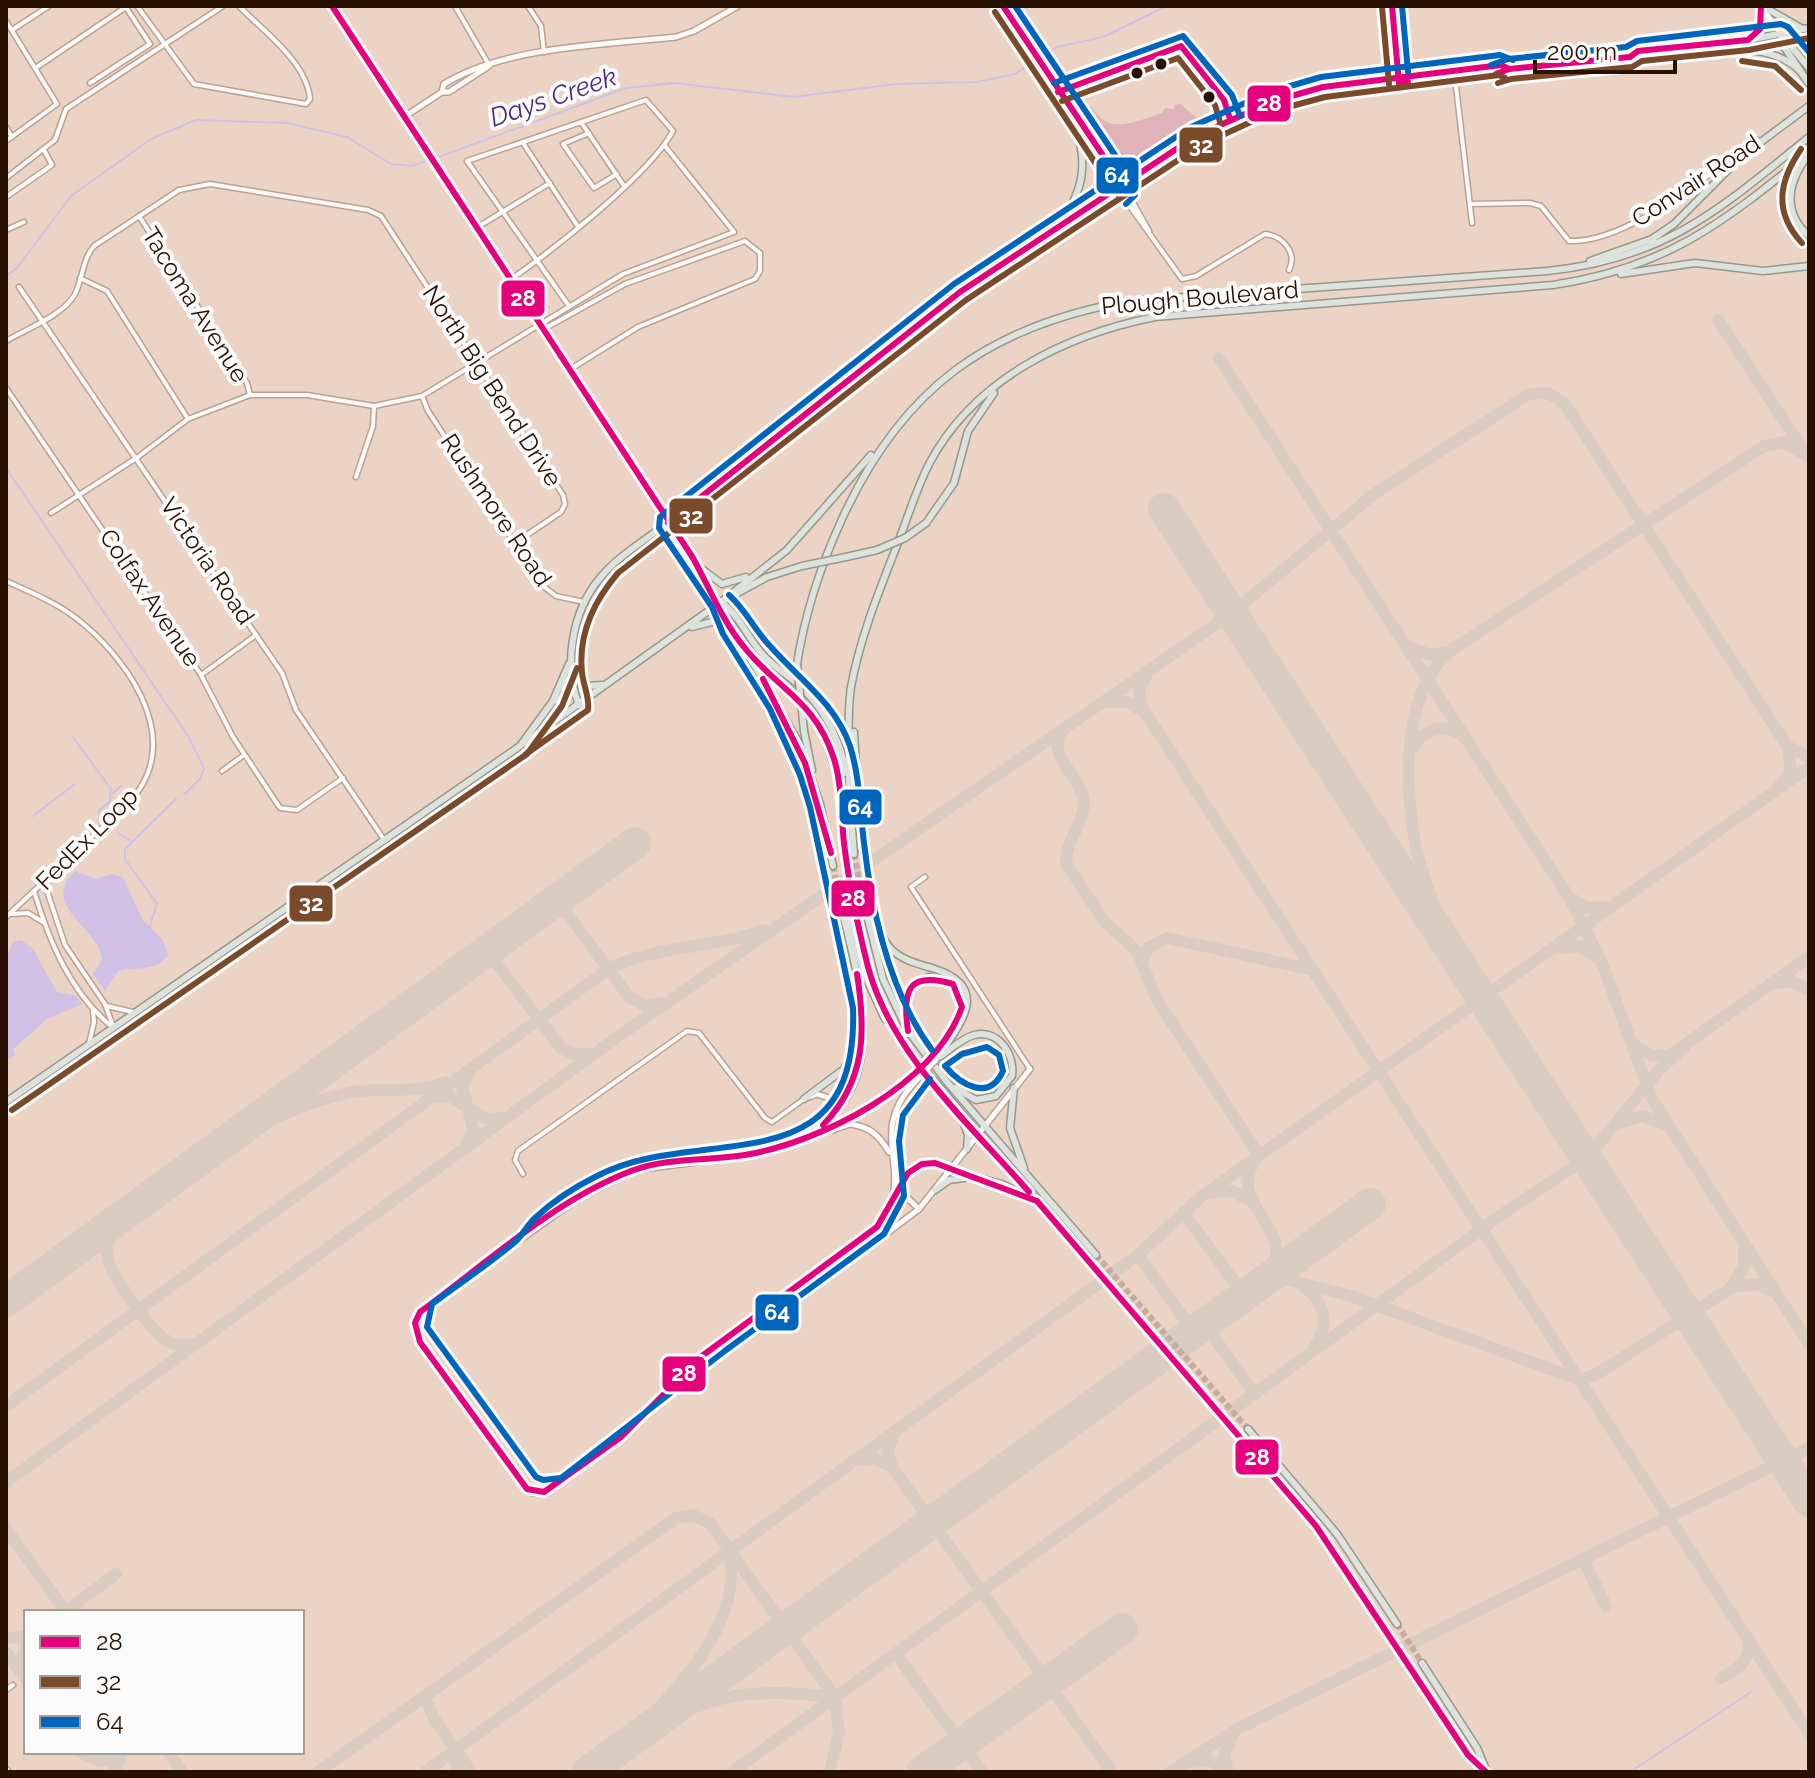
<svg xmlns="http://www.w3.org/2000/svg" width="1815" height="1778" viewBox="0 0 1815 1778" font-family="Raleway,sans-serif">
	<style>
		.green { fill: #dfb3b9 }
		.water { fill: #d0c0e5 }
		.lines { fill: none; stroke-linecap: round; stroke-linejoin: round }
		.stream { stroke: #d0c0e5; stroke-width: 2 }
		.taxiway { stroke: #dbccc2; stroke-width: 12 }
		.runway { stroke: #dbccc2; stroke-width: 32 }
		.secondary-tunnel { stroke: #c4ad9e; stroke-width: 5; stroke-dasharray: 5 2.5; stroke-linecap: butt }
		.primary-tunnel { stroke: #c4ad9e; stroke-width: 6; stroke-dasharray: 6 3; stroke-linecap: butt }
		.street-casing { stroke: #b9a294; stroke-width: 7 }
		.secondary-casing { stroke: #b9a294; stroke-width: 8 }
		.primary-casing { stroke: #95978b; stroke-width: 9 }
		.street { stroke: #fcf9f6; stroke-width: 4 }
		.secondary { stroke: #fcf9f6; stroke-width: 5 }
		.primary { stroke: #dde2dd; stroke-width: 6 }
		.secondary-bridge-casing { stroke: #b9a294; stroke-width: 8; stroke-linecap: butt }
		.primary-bridge-casing { stroke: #95978b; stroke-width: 9; stroke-linecap: butt }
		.secondary-bridge { stroke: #fcf9f6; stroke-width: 5 }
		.primary-bridge { stroke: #dde2dd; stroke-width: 6 }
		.bus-1-casing { stroke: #fbfbfb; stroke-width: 12 }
		.bus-2-casing { stroke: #fbfbfb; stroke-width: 12 }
		.bus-3-casing { stroke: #fbfbfb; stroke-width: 12 }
		.bus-1 { stroke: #e5007d; stroke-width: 6 }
		.bus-2 { stroke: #7a4b2a; stroke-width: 6 }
		.bus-3 { stroke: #0065bd; stroke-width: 6 }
		.bus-dot { fill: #291101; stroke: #fbfbfb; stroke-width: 3 }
		.labels { text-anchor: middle; stroke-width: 8; stroke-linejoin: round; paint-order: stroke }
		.street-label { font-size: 24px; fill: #291101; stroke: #fbfbfb }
		.water-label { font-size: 26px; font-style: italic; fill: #472b80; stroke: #fbfbfb }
		.line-badge { stroke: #fbfbfb; stroke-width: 3 }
		.badge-label { font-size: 22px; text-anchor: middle; font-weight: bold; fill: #fff }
	</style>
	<rect width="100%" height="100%" fill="#ebd4c5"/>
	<path class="green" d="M 1085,104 C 1095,107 1096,116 1105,121 C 1120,130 1146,118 1162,113 L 1165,108 L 1175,109 L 1174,106 L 1180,104 L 1196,117 L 1209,114 L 1210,118 C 1179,131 1137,178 1104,143 C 1095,133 1090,117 1081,106 Z"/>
	<g class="water">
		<path d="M 75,871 L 96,879 L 112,874 L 123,877 L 142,919 L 163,940 L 168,955 C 154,973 137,966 118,971 L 105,991 L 93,974 L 102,960 C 101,928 38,907 75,871 Z"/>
		<polygon points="21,940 33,949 57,992 75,995 82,1004 47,1019 13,1049 15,1055 6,1061 6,958 13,942"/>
	</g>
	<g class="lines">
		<g class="stream">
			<polyline points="1039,58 1057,47 1103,37 1167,6"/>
			<polyline points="436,158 626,88 674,83 794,97 896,84 976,82 1015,74 1034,62"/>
			<polyline points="6,276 17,268 71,196 151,139 196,120 287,123 347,137 391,164 412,166 429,160"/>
			<polyline points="6,468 188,736 204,768 200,779 185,794"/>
			<polyline points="72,736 111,789 110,801 98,812 100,815"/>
			<polyline points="113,793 121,786"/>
			<polyline points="33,816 75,784"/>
			<polyline points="118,833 130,840"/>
			<polyline points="149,928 157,904 125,859 125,849 176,799"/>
			<polyline points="1630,1772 1751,1692"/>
		</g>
		<g class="taxiway">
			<polyline points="1718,320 1802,448"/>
			<polyline points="1219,358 1570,899 1602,963 1652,1099 1809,1344"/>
			<polyline points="1408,647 1430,655 1447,652"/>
			<polyline points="1147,673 1139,691 1143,709 1809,1733"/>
			<polyline points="1104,702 1126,702 1143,711"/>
			<path d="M 1062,730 C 1046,757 1078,773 1083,797 C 1088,820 1065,840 1066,863 L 1104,921 L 1137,951 L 1157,1000 L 1259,1155 C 1217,1207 1310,1229 1262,1282"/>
			<polyline points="1788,747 1809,757"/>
			<path d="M 1412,748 C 1424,728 1445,722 1464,737"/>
			<polyline points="1571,898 1587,908 1610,907"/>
			<polyline points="557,900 630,998 645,1005 662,1003"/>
			<polyline points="1556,948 1580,946 1597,958"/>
			<polyline points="487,951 561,1048 574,1054 592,1054"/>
			<polyline points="1143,961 1148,948 1167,938 1313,970"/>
			<path d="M 1466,972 C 1448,937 1430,901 1420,863 C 1404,803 1398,696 1450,651 L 1764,446 L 1784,442 L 1806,455"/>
			<polyline points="1775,983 1793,982 1809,990"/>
			<polyline points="1633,1044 1652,1056 1670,1055 1809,957"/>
			<polyline points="470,1070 462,1087 468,1108 486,1119 504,1118"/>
			<polyline points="434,1097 450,1096 468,1108 473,1130 467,1144"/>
			<polyline points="1618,1123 1642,1116 1665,1124"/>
			<path d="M 212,1152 C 255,1128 298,1103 348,1093 C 380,1086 415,1095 446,1082"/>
			<polyline points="1213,1192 1232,1191 1251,1201"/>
			<polyline points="1183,1212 1244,1295"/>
			<path d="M 119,1219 C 110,1232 105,1243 108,1260 C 112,1277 149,1327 163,1338 C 172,1345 182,1346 193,1344"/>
			<polyline points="1138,1255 1194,1332"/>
			<polyline points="1262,1282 1281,1278 1351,1296 1580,1380 1597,1374 1731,1288 1744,1266 1744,1245"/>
			<path d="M 1302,1285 C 1325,1300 1330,1326 1314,1348"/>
			<polyline points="1732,1287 1758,1284 1775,1293"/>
			<polyline points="1204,1324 1255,1394"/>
			<path d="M 6,1406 L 607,970 C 656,944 712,950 763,930"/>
			<polyline points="856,1460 876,1459 892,1467 888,1451 894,1433"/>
			<polyline points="892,1467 1112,1772"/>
			<polyline points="6,1482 623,1033 1232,613 1374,494 1529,394 1548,393 1565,404 1788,747 1791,772 1777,789"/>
			<polyline points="6,1529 66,1612"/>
			<polyline points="1583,1559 1606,1606"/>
			<polyline points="64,1612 116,1574"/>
			<polyline points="6,1638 26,1637"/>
			<polyline points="26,1643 21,1663 26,1679"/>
			<polyline points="6,1652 22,1674"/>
			<polyline points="896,1654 982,1772"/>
			<path d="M 1721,1678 C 1736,1669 1751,1662 1749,1642"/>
			<polyline points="425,1698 435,1720 471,1772"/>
			<path d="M 637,1738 C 711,1691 750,1688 835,1697"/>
			<polyline points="455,1750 456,1772"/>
			<polyline points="80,1752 100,1761 121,1758 113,1772"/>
			<polyline points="168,1752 182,1772"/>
			<path d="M 609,1756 C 659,1711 749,1626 728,1550"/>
			<polyline points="1190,1762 1210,1760 1226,1772"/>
			<polyline points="318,1772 676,1518 692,1515 710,1523 835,1697 839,1732 830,1772"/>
			<polyline points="425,1772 1138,1255 1202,1196 1809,767"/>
			<polyline points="732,1772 1504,1213 1587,1158 1660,1069 1684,1047"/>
			<polyline points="1170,1772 1239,1728 1809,1448"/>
			<polyline points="1228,1772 1224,1755 1233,1734"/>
		</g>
		<g class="runway">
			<polyline points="1164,509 1809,1501"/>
			<polyline points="6,1301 635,843"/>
			<polyline points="588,1772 1370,1204"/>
			<polyline points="922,1772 1122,1629"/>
		</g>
		<g class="secondary-tunnel">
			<polyline points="420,1342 440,1370"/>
			<polyline points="450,1383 490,1438"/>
			<polyline points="500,1451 521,1479"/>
		</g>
		<g class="primary-tunnel">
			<polyline points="861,848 868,885"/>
			<polyline points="854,854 861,891"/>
			<polyline points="846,858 853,893"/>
			<polyline points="833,866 842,910"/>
			<polyline points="1096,1255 1248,1429"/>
			<polyline points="1088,1262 1239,1437"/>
			<polyline points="1397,1624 1422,1663"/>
			<polyline points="1385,1629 1412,1669"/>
		</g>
		<g class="street-casing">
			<g id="street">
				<path d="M 137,6 L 194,84 L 306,104 L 310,99 C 307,62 263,31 239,6"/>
				<polyline points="455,6 489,65"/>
				<polyline points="528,6 541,26 544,52"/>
				<polyline points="6,21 57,104 6,141"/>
				<polyline points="12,30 49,6"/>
				<polyline points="1792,44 1809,41"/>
				<polyline points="37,67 126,7"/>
				<polyline points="1455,78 1472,223"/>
				<polyline points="90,83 150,44 125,6"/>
				<polyline points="581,122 624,186"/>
				<polyline points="6,127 12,137"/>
				<polyline points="589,133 563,144 594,188 617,174"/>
				<polyline points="523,143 577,225"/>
				<polyline points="6,178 55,140 66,109 223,6"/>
				<polyline points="1126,190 1149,231"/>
				<path d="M 1121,194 L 1182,279 L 1196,276 L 1265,234 C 1282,236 1298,252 1289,270"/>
				<polyline points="6,197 52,165 44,150"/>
				<path d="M 1470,204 L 1530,203 L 1541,206 L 1569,241 C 1629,243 1708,173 1758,140"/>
				<polyline points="139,216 247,383 250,395"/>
				<polyline points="476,228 550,183"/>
				<polyline points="6,230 24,222"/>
				<polyline points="80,278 107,291 188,419"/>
				<path d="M 510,280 C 553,250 649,175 673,131 L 646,100 L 467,161 L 569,306"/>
				<polyline points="19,287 256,635 282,673 296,710 385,841"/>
				<polyline points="544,329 625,284 745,241 760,253 760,271 755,279 638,327 569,370"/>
				<path d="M 6,341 C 26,329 64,315 75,294 C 83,278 82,260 94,246 L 179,190 L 210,184 L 368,210 L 381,216 L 563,495 L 565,504 L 561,512 L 515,543"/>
				<polyline points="6,388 201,675 233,737 280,808 297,810 343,778"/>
				<polyline points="422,396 428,411 543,586 556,596 584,602"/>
				<polyline points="356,477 373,426 374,406"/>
				<polyline points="51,513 138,457 188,419 250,395 307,395 374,406 422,396 623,274 734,232 665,146"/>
				<path d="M 6,581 C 30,592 55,602 76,618 C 125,656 179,730 139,790 C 128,807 110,820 95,834 C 66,861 36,889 6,917"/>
				<polyline points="201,675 256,635"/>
				<polyline points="222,771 244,755"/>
				<polyline points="925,877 911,887 1030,1069"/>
				<polyline points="44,882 65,945 105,1004 113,1026"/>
				<path d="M 34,891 C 49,941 70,992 111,1026"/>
				<polyline points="11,914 28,913 43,922"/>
				<polyline points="107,1006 133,1012"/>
				<polyline points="89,1044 94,1022 93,1010"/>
				<polyline points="523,1174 515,1160 518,1151 687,1031 699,1033 765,1118 772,1122 804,1099"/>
				<polyline points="6,1690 13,1685"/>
				<polyline points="6,1768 9,1772"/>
			</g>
		</g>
		<g class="secondary-casing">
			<g id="secondary">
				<polyline points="1392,6 1398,81"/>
				<polyline points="1763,9 1781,34"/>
				<polyline points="1753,49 1787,45"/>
				<polyline points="442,92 449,92 489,66"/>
				<path d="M 404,117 L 442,92 L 444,84 C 506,46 604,45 676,37 L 694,31 L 738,6"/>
				<polyline points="809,1097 817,1094 829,1098 832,1113"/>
				<polyline points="802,1139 823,1124"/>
				<path d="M 898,1187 C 911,1166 927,1157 950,1171"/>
				<polyline points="897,1188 919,1209"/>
				<polyline points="429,1308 427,1324 540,1480 555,1484"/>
				<polyline points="758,1330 919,1209 1030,1069"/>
				<path d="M 420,1342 L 415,1323 L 420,1312 L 577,1199 L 635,1170 L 757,1154 L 850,1124 C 870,1127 879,1135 889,1152"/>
				<polyline points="440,1370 450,1383"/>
				<polyline points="490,1438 500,1451"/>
				<path d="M 521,1479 L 533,1493 L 544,1492 L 556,1485 L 621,1437 L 702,1356 L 877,1227 C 921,1173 863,1138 914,1083"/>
			</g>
		</g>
		<g class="primary-casing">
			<g id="primary">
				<polyline points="332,6 693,558 742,645 759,664 801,699 825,738 839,780 846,858"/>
				<polyline points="1003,6 1116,188"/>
				<polyline points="1762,6 1801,28"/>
				<polyline points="1781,34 1783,45 1809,84"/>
				<polyline points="1781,34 1809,68"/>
				<polyline points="1750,38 1761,26 1761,6"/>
				<path d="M 1631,57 L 1639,61 C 1687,56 1762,34 1799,70"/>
				<polyline points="1808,66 1809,50"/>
				<polyline points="1070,109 1080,117 1124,187"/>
				<polyline points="1098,143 1124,160 1157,158"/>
				<path d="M 1806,158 C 1787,185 1783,213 1809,236"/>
				<path d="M 1061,222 C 1082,193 1088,166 1077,132"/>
				<polyline points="1590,261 1652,239 1674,224 1742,156 1809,106"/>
				<polyline points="1621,274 1695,263 1763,271 1809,266"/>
				<polyline points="759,453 769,452 967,300 1182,152 1233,125 1325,93 1630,57 1638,51 1748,40 1809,28"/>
				<polyline points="926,523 954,483 968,431 994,393"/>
				<polyline points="846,557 877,550"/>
				<polyline points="703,570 722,584 746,577"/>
				<path d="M 721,602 C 739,615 748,638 763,655 C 774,667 789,676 801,687 C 824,708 841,742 846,773"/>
				<polyline points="721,602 767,577 802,566"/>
				<polyline points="692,627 716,621 729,627"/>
				<polyline points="750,658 800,745 820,804 833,866"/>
				<path d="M 797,664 C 805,612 820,567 842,519 C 902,388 988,326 1129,301 L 1547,271 C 1666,259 1720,209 1809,137"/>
				<polyline points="572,668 585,686 603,685"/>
				<polyline points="553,701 561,699 568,680"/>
				<path d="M 579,705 C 563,666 572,611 600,578 C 618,556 644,541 666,524 C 698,501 728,477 759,453 L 762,445 L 960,292 L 1202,133 L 1274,101 L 1323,87 L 1501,65 L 1509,69"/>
				<polyline points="804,731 812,770"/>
				<polyline points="854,732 861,848"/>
				<polyline points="524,743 721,602 787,550 871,455"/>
				<polyline points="849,792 854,854"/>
				<path d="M 849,796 C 850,760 846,721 851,687 C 860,638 878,594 896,548 C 907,520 915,492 929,464 C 974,379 1065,335 1155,317 L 1553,285 C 1666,268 1723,223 1809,153"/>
				<path d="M 868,885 C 873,906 875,932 891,949 C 903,961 919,964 935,969 C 995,989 956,1029 935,1061"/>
				<polyline points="861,891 883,979 908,1031 947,1082 1096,1255"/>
				<polyline points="853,893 869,970 878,996 902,1043 1088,1262"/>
				<polyline points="845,902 863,971 885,1019"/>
				<path d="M 906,1020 L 904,1002 L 913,984 L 929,977 L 953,984 C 972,1009 951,1030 935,1050"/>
				<path d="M 941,1056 C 951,1049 962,1038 974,1035 C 999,1029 1015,1055 1012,1076 L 996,1096 L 976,1100 L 956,1088"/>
				<polyline points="1014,1088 1010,1128 1024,1168"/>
				<polyline points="804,1099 844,1069 861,1036"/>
				<polyline points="6,1102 520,746 553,701 569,664"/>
				<polyline points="962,1118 968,1135 967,1149"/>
				<path d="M 822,1126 C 888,1070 859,982 842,910"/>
				<polyline points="833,1129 881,1101 908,1078"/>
				<polyline points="950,1171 1002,1184 1033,1199"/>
				<polyline points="935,1190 949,1180 964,1178"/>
				<polyline points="1248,1429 1337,1534 1397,1624"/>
				<polyline points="1239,1437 1316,1526 1385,1629"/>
				<polyline points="1422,1663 1477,1748 1487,1772"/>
				<polyline points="1412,1669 1468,1755 1484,1771"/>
			</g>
		</g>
		<use href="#street" class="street"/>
		<use href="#secondary" class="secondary"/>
		<use href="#primary" class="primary"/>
		<g class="secondary-bridge-casing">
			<polyline id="secondary-bridge" points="914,1083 935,1061"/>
		</g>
		<g class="primary-bridge-casing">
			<g id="primary-bridge">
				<polyline points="877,550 905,538 926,523"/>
				<polyline points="802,566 846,557"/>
				<polyline points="797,664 804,731"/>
				<polyline points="908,1078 935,1050"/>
			</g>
		</g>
		<use href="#secondary-bridge" class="secondary-bridge"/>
		<use href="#primary-bridge" class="primary-bridge"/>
		<g class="bus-1-casing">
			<g id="bus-1">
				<path d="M 332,6 L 693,558 C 709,587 723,622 744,647 C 777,689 816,701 834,759 C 842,784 841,816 844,843 C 849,884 858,927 868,967 C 892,1056 971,1125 1029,1192"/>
				<polyline points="1003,6 1126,190 1119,196"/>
				<polyline points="1392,6 1399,83 1408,82"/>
				<polyline points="1496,74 1509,69 1630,57 1638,51 1748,40 1760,29 1761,6"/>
				<polyline points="1058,92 1181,46 1224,100 1230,119"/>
				<polyline points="668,523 960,292 1196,136 1274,101 1323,87 1501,65 1509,69"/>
				<polyline points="763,679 805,763 831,853"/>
				<path d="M 908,1031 C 902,990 908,971 953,984 L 962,1007 C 935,1085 821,1142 745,1155 C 708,1161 667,1157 631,1171 C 553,1201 487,1263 420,1312 L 415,1323 L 420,1342 L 527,1489 L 544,1492 L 621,1437 L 702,1356 L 877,1227 L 908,1173 L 922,1164 L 935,1163 L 1037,1201 L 1316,1526 L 1468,1755 L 1486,1772"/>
				<path d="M 823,1125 C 866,1081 866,1031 857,974"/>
			</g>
		</g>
		<g class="bus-2-casing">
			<g id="bus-2">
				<polyline points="1382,7 1389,84"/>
				<polyline points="995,12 1112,188"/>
				<polyline points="1742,61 1775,66 1801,90"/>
				<polyline points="1498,83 1511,79 1632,67 1642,61 1749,50 1809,38"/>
				<polyline points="1062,101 1178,58 1215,105 1220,122"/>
				<path d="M 1801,149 C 1779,181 1773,212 1802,243"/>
				<path d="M 526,754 L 588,710 C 590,698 583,685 582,672 C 578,635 594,601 618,573 L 966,300 L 1201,145 L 1277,110 L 1325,97 L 1499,75 L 1505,78"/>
				<polyline points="12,1110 527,754 562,706 577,668"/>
			</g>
		</g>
		<g class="bus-3-casing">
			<g id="bus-3">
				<polyline points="1015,6 1135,185 1135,195 1126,204"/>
				<polyline points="1402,6 1408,72"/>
				<polyline points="1491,65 1508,59 1626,47 1637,41 1781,24 1788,27 1809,52"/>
				<polyline points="1054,83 1183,36 1232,95 1240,116"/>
				<path d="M 729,595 C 746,610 755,631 771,647 C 800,680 835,703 850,746 C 860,778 860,811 864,843 C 872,913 889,992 932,1050"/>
				<path d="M 987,1047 L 999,1055 L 1003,1071 C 989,1102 961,1085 945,1066 L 962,1054 Z"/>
				<path d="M 930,1079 L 903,1115 L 899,1141 L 904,1196 L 884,1234 L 726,1350 L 561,1478 L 543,1480 L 536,1477 L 427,1327 L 432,1304 C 460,1283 489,1264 515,1242 C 523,1235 527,1225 535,1218 C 551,1203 575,1187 595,1177 C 700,1121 859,1192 853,1008 L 810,807 L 800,775 L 770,709 L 723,634 L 712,607 L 659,528 L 660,517 L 954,284 L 1191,127 L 1270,92 L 1321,77 L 1500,55 L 1513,60"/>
			</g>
		</g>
		<use href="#bus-1" class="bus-1"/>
		<use href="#bus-2" class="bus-2"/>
		<use href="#bus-3" class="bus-3"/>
	</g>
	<g class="bus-dot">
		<circle cx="1161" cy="64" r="7"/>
		<circle cx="1137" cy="73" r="7"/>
		<circle cx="1209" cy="97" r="7"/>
	</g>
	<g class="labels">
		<g class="street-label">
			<text transform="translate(1696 181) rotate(-33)" y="8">Convair Road</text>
			<text transform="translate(1200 298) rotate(-5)" y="8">Plough Boulevard</text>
			<text transform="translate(195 305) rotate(58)" y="8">Tacoma Avenue</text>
			<text transform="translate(492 386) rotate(57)" y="8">North Big Bend Drive</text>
			<text transform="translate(496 510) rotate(56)" y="8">Rushmore Road</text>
			<text transform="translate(207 561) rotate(56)" y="8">Victoria Road</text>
			<text transform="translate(150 598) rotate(56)" y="8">Colfax Avenue</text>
			<text transform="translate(87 839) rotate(-45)" y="8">FedEx Loop</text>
		</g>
		<g class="water-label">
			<text transform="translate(553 97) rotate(-19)" y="9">Days Creek</text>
		</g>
	</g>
	<g class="line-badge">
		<rect x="1246" y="84" width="46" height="39" rx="8" fill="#e5007d"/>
		<rect x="1178" y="126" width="46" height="38" rx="8" fill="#7a4b2a"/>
		<rect x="1095" y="156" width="45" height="39" rx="8" fill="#0065bd"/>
		<rect x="500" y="279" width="46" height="39" rx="8" fill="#e5007d"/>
		<rect x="668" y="497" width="46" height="38" rx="8" fill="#7a4b2a"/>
		<rect x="838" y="788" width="45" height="38" rx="8" fill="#0065bd"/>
		<rect x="830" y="879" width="46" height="39" rx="8" fill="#e5007d"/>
		<rect x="288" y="884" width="46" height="39" rx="8" fill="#7a4b2a"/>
		<rect x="754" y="1293" width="46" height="39" rx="8" fill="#0065bd"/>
		<rect x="661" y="1355" width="46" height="38" rx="8" fill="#e5007d"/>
		<rect x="1234" y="1438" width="46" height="38" rx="8" fill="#e5007d"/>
	</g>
	<g class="badge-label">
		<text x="1269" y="111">28</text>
		<text x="1201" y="153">32</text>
		<text x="1117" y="183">64</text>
		<text x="523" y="306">28</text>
		<text x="691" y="524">32</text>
		<text x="860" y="815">64</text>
		<text x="853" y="906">28</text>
		<text x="311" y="911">32</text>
		<text x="777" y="1320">64</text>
		<text x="684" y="1381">28</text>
		<text x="1257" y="1465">28</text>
	</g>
	<rect width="1815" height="1778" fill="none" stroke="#291101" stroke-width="16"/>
	<rect x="24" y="1610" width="280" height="144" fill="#fbfbfb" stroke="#a79d97" stroke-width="2"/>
	<rect x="40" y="1636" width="40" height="12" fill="#e5007d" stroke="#a79d97" stroke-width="2"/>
	<text x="96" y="1650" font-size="24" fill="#291101">28</text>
	<rect x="40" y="1676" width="40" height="12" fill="#7a4b2a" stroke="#a79d97" stroke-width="2"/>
	<text x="96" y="1690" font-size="24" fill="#291101">32</text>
	<rect x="40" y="1716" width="40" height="12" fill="#0065bd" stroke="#a79d97" stroke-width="2"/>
	<text x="96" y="1730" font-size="24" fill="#291101">64</text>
	<path d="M1535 60v12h140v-12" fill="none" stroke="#291101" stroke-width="4"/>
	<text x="1547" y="60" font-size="24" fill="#291101" stroke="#fbfbfb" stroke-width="6" paint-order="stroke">200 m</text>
</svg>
